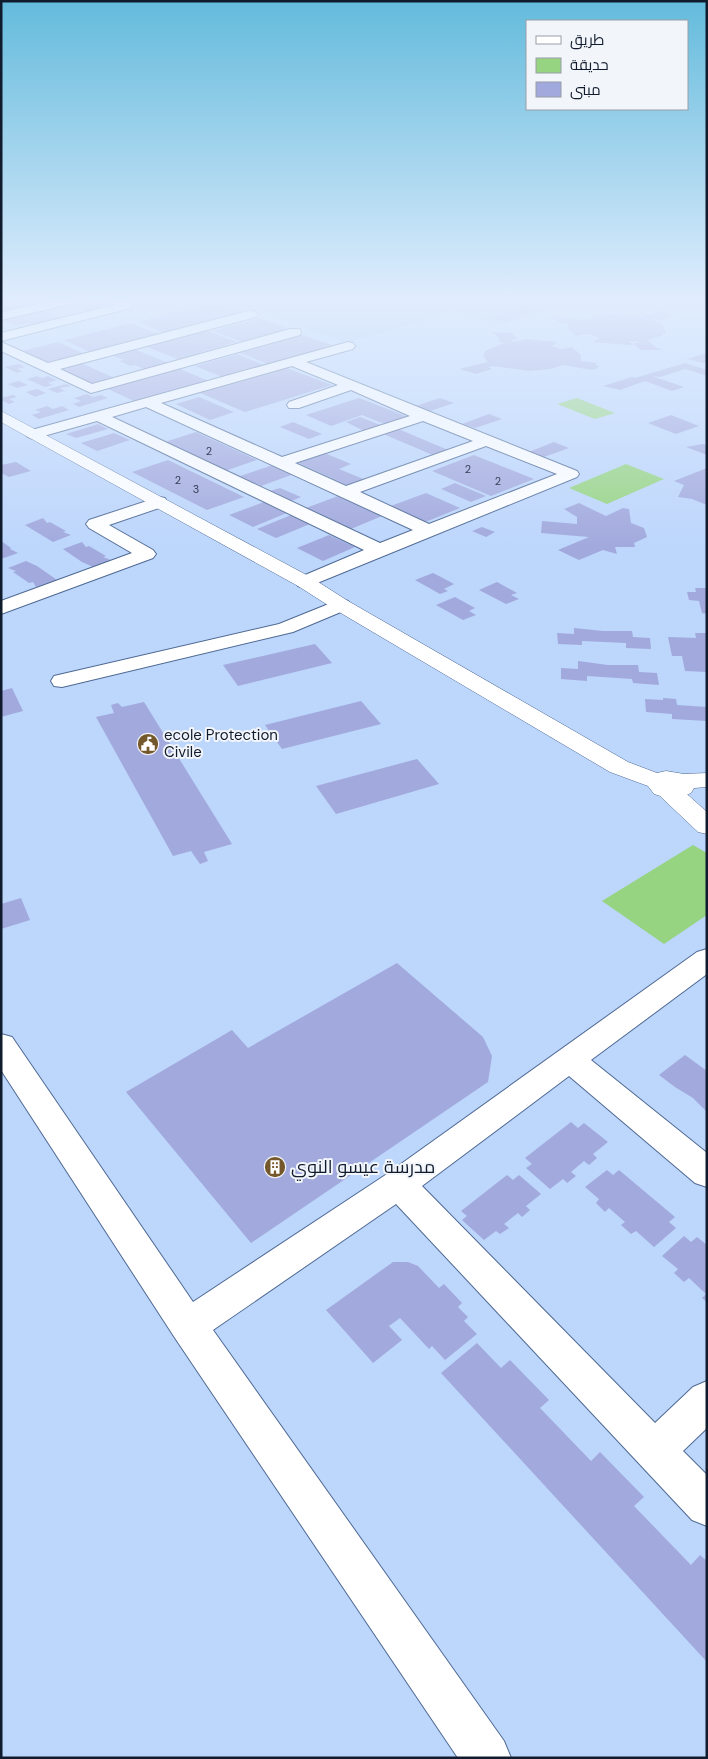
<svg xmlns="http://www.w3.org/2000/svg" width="708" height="1759" viewBox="0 0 708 1759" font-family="'DM Sans',Cairo,sans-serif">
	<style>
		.built { fill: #acc9f2 }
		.green { fill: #96d481 }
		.building { fill: #a2a9dd }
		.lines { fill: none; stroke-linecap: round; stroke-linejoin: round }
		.minor-casing { stroke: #4e6993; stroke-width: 2 }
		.tertiary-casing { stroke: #4e6993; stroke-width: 1 }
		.secondary-casing { stroke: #4e6993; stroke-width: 1 }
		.minor { fill: #fff; fill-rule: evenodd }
		.tertiary { fill: #fff; fill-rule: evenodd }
		.secondary { fill: #fff; fill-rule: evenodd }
		.labels { text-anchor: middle; stroke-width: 4; stroke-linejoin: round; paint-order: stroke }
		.far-number-label { font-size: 11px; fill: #343f59 }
		.poi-label { font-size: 15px; fill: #101c2d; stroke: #f2f5fa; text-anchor: start }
		.near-poi-label { font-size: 18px; fill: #101c2d; stroke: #f2f5fa; text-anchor: start }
	</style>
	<rect width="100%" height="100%" fill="#bdd6fc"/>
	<polygon class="built" points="232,301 581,301 500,325 444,309 451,312 347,343"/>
	<g class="green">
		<polygon points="577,398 615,413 595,419 557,404"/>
		<polygon points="626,464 664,479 607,504 569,488"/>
		<polygon points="693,845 707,853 707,915 664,944 602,901"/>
	</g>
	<g class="building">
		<polygon points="1,301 18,301 27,305 1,311"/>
		<polygon points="85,301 99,301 114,307 91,312 74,306 86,303 82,302"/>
		<polygon points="215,302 245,313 167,334 137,322"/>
		<polygon points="527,303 543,307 506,322 490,318"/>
		<polygon points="43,310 64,320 36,326 29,323 15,326 2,320"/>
		<polygon points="656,311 662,311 673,316 660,320 651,319 662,324 666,332 661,336 647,340 657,348 664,350 641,350 633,343 639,343 637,341 629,341 634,345 628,345 592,342 600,338 588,334 576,336 568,329 568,324 556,322 557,320 551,319 557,316 584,320 600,315 615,314 644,317 642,316 658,312"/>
		<polygon points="260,318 292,330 245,343 213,331"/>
		<polygon points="131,323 161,335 92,353 64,340"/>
		<polygon points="205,330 237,342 199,353 204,355 182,361 145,346"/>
		<polygon points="489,332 512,333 518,339 511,340 513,342 527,339 558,342 552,346 561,349 572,347 581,355 581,361 597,363 595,365 599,366 596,369 592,370 564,365 550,369 530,371 493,366 488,367 492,369 476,374 459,369 488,362 483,356 485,351 504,343 497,341 500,340 495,334"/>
		<polygon points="300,334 334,346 270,365 236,351"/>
		<polygon points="58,342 87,355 51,364 22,351"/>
		<polygon points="134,349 171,364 148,371 135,365 130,366 119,361 124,360 111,355"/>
		<polygon points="707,353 707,362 704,363 687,359"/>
		<polygon points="237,354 266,366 225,378 195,366"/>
		<polygon points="81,363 117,379 93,386 57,369"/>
		<polygon points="685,363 707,370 707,376 685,369 660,377 652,376 684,387 672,391 645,381 620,390 603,386 632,377 635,378"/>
		<polygon points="19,364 25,367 17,369 22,371 17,373 5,367"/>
		<polygon points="178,368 211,382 138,403 106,388"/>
		<polygon points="287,368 332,385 245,412 200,393"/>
		<polygon points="37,376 42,378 48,376 57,380 48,383 53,385 45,387 27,379"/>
		<polygon points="19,381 28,385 17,388 8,384"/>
		<polygon points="66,384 71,386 59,388 65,391 57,393 48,389"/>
		<polygon points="37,389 46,393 35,397 26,392"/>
		<polygon points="87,394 93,397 101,395 108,398 79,407 73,404 81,401 74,398"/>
		<polygon points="13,395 17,397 9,399 15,402 9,404 1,400 1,398"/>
		<polygon points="199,397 234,412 210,420 176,404"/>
		<polygon points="359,398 408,417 387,425 362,415 331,426 306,415"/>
		<polygon points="440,398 454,403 424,413 410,408"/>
		<polygon points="47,406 53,409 62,406 69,410 39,419 32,415 41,412 35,410"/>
		<polygon points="489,414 502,419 475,428 462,424"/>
		<polygon points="671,415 699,426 676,434 648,423"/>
		<polygon points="360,417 383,426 366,432 346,422"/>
		<polygon points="293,422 322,434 309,439 280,427"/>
		<polygon points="98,424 108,429 76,438 66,434"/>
		<polygon points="396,428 448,450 435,456 381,433"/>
		<polygon points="196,432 257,460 222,472 162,443"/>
		<polygon points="114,433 130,440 97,451 81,443"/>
		<polygon points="554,442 569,448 544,457 526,453"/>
		<polygon points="703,444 707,445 707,455 686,447"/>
		<polygon points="322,452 351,464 339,469 366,480 351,487 294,461"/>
		<polygon points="474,455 534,479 491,496 432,471"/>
		<polygon points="168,460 205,478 244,497 207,510 132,472"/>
		<polygon points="16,462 31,471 9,477 1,473 1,465"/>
		<polygon points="273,465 294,474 261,486 240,476"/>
		<polygon points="707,468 707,505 692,499 678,497 684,485 674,481"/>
		<polygon points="455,483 486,496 471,502 441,489"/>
		<polygon points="280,488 301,497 287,503 266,492"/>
		<polygon points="426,493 460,508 423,523 388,507"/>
		<polygon points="338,496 382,516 351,529 306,508"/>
		<polygon points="264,502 287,513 253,527 229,515"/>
		<polygon points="579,503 606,516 623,508 629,509 631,523 644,528 647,537 634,543 635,547 615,547 617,554 603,550 579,560 558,550 589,537 541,533 542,521 577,524 577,517 564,509"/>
		<polygon points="291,515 310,524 276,538 257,529"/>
		<polygon points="43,518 47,523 50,522 66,531 63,532 71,535 53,542 25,525"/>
		<polygon points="482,527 495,532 486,537 472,531"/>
		<polygon points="329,535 355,547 323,561 297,548"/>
		<polygon points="1,541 11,548 10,549 18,553 1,559"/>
		<polygon points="82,542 86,547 89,546 106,556 103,557 111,560 93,567 82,562 63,549"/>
		<polygon points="26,561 37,566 57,580 36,587 33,582 29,583 13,572 16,571 8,568"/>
		<polygon points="433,573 441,577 454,584 444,589 448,591 440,594 415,580"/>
		<polygon points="497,582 517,593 511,595 519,599 506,604 479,590"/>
		<polygon points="695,588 707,588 707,614 702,613 699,601 689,600 687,592 696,592"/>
		<polygon points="455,597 475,608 469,611 476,615 463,620 436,605"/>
		<polygon points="574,628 603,631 632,631 633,637 650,638 651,649 626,648 626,643 582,641 582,645 558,644 557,633 574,634"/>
		<polygon points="695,633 707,633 707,672 685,671 682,656 672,656 668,637 696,638"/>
		<polygon points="315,644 332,663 238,686 223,665"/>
		<polygon points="578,661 608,665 638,665 639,672 657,673 659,685 633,683 632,679 587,676 587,681 561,679 561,668 578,669"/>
		<polygon points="12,688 23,711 1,717 1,691"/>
		<polygon points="663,698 676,699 677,705 707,707 707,721 672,719 672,714 646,712 645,699 663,700"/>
		<polygon points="361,701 381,724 282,749 265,725"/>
		<polygon points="144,702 232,844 204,852 208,861 200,864 191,851 173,856 96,717 114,713 111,705 118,703 122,707"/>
		<polygon points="417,759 439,784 336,814 316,786"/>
		<polygon points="21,898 30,920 1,929 1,904"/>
		<polygon points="397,963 483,1037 492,1056 488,1082 251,1243 126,1092 232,1030 248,1048"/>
		<polygon points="685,1055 707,1071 707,1112 693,1098 675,1087 659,1075"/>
		<polygon points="571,1122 578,1128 584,1123 608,1142 593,1154 597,1158 589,1165 584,1161 571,1172 576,1176 567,1183 563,1179 550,1189 526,1168 532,1164 525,1158"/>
		<polygon points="607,1170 613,1175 619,1170 675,1217 669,1222 676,1228 654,1247 636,1231 631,1234 621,1225 625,1222 609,1208 605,1212 596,1203 599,1199 585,1187"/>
		<polygon points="507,1175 513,1180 519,1175 541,1194 526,1206 530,1210 522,1217 518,1213 504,1224 509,1228 500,1234 496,1231 484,1240 462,1220 467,1216 461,1211"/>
		<polygon points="684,1236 691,1242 697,1237 707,1245 707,1302 702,1298 706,1294 689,1278 684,1282 674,1273 678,1269 662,1256"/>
		<polygon points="393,1262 408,1262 418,1266 439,1288 444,1284 462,1303 458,1307 468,1317 464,1321 477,1334 445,1360 432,1346 429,1349 400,1318 389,1326 402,1340 373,1363 326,1310"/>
		<polygon points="477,1343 501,1368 510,1360 549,1400 540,1408 591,1461 600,1452 644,1497 634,1506 691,1565 700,1555 707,1561 707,1662 441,1373"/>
	</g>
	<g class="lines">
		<g class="minor-casing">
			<g id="minor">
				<polygon points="52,301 73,301 71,304 1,320 1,312"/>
				<polygon points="110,301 127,301 133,305 131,308 1,341 1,333 114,305"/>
				<polygon points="252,310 258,314 256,317 60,369 92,384 290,329 300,329 301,332 300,335 91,393 1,351 1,342 48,363"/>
				<path d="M 348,342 L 353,343 L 355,346 L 353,349 L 306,362 L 577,471 L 579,474 L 577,477 L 305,588 L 298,586 L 296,582 L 298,578 L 364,550 L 97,421 L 33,439 L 28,437 L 25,434 L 28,431 ZM 292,366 L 338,385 L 289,402 L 287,405 L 289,408 L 299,408 L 351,390 L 410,416 L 282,457 L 161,403 ZM 146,407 L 413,530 L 380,543 L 112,417 ZM 423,421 L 473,441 L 346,486 L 295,463 ZM 486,446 L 557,474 L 429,524 L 360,492 Z"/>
				<polygon points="159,497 165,498 167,502 165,506 109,525 153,550 156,554 153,558 1,614 1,601 132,553 89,528 86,524 89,520"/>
				<polygon points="341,599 348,601 351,605 348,609 293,632 62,687 54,686 51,681 54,676 279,624"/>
				<polygon points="707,949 707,974 591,1060 707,1153 707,1187 695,1183 569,1076 422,1186 655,1423 693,1387 707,1381 707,1428 683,1451 707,1475 707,1526 692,1520 396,1204 213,1330 504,1741 511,1758 458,1758 175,1338 1,1070 1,1034 12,1037 193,1302 387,1174 697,952"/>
			</g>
		</g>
		<g class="tertiary-casing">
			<polygon id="tertiary" points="670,784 679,787 707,812 707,834 698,832 661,797 657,792 661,787"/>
		</g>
		<g class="secondary-casing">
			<polygon id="secondary" points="1,411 312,578 348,601 628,762 657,773 666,771 684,774 707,773 707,787 694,788 691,793 674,800 654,794 648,786 610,772 334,609 298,586 1,422"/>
		</g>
		<use href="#minor" class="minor"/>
		<use href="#tertiary" class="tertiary"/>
		<use href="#secondary" class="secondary"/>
	</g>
	<linearGradient id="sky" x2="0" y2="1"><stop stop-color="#63bbdc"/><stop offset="0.55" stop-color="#e1edfe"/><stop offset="1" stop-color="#e1edfe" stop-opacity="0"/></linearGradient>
	<rect width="708" height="547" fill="url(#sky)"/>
	<defs>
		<g id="civic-disc" transform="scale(1.125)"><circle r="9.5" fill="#74582b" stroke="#f2f5fa"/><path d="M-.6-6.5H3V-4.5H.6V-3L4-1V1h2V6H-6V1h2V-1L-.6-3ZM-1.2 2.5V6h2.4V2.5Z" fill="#fff"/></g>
		<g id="building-disc" transform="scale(1.125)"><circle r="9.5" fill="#74582b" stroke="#f2f5fa"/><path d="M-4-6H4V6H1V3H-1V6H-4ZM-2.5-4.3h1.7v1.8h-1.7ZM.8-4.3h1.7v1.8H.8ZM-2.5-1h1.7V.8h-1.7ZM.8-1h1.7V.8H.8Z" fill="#fff"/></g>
	</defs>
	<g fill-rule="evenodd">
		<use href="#civic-disc" x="148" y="744"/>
		<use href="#building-disc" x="275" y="1167"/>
	</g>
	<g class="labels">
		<g class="far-number-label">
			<text x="209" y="455">2</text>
			<text x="468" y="473">2</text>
			<text x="178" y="484">2</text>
			<text x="498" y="485">2</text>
			<text x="196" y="493">3</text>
		</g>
		<g class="poi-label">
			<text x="164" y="740">ecole Protection<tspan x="164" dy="17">Civile</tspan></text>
		</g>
		<g class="near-poi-label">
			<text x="291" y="1173">مدرسة عيسو النوي</text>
		</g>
	</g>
	<rect width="708" height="1759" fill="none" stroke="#101c2d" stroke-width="5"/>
	<rect x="526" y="20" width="162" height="90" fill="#f2f5fa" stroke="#989ea8"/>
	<rect x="536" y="36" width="25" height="8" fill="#ffffff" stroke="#989ea8"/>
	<text x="570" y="45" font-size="15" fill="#101c2d">طريق</text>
	<rect x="536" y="58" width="25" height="15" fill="#96d481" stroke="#989ea8"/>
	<text x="570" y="70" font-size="15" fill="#101c2d">حديقة</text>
	<rect x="536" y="82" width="25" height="15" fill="#a2a9dd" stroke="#989ea8"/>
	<text x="570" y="95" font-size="15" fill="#101c2d">مبنى</text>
</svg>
